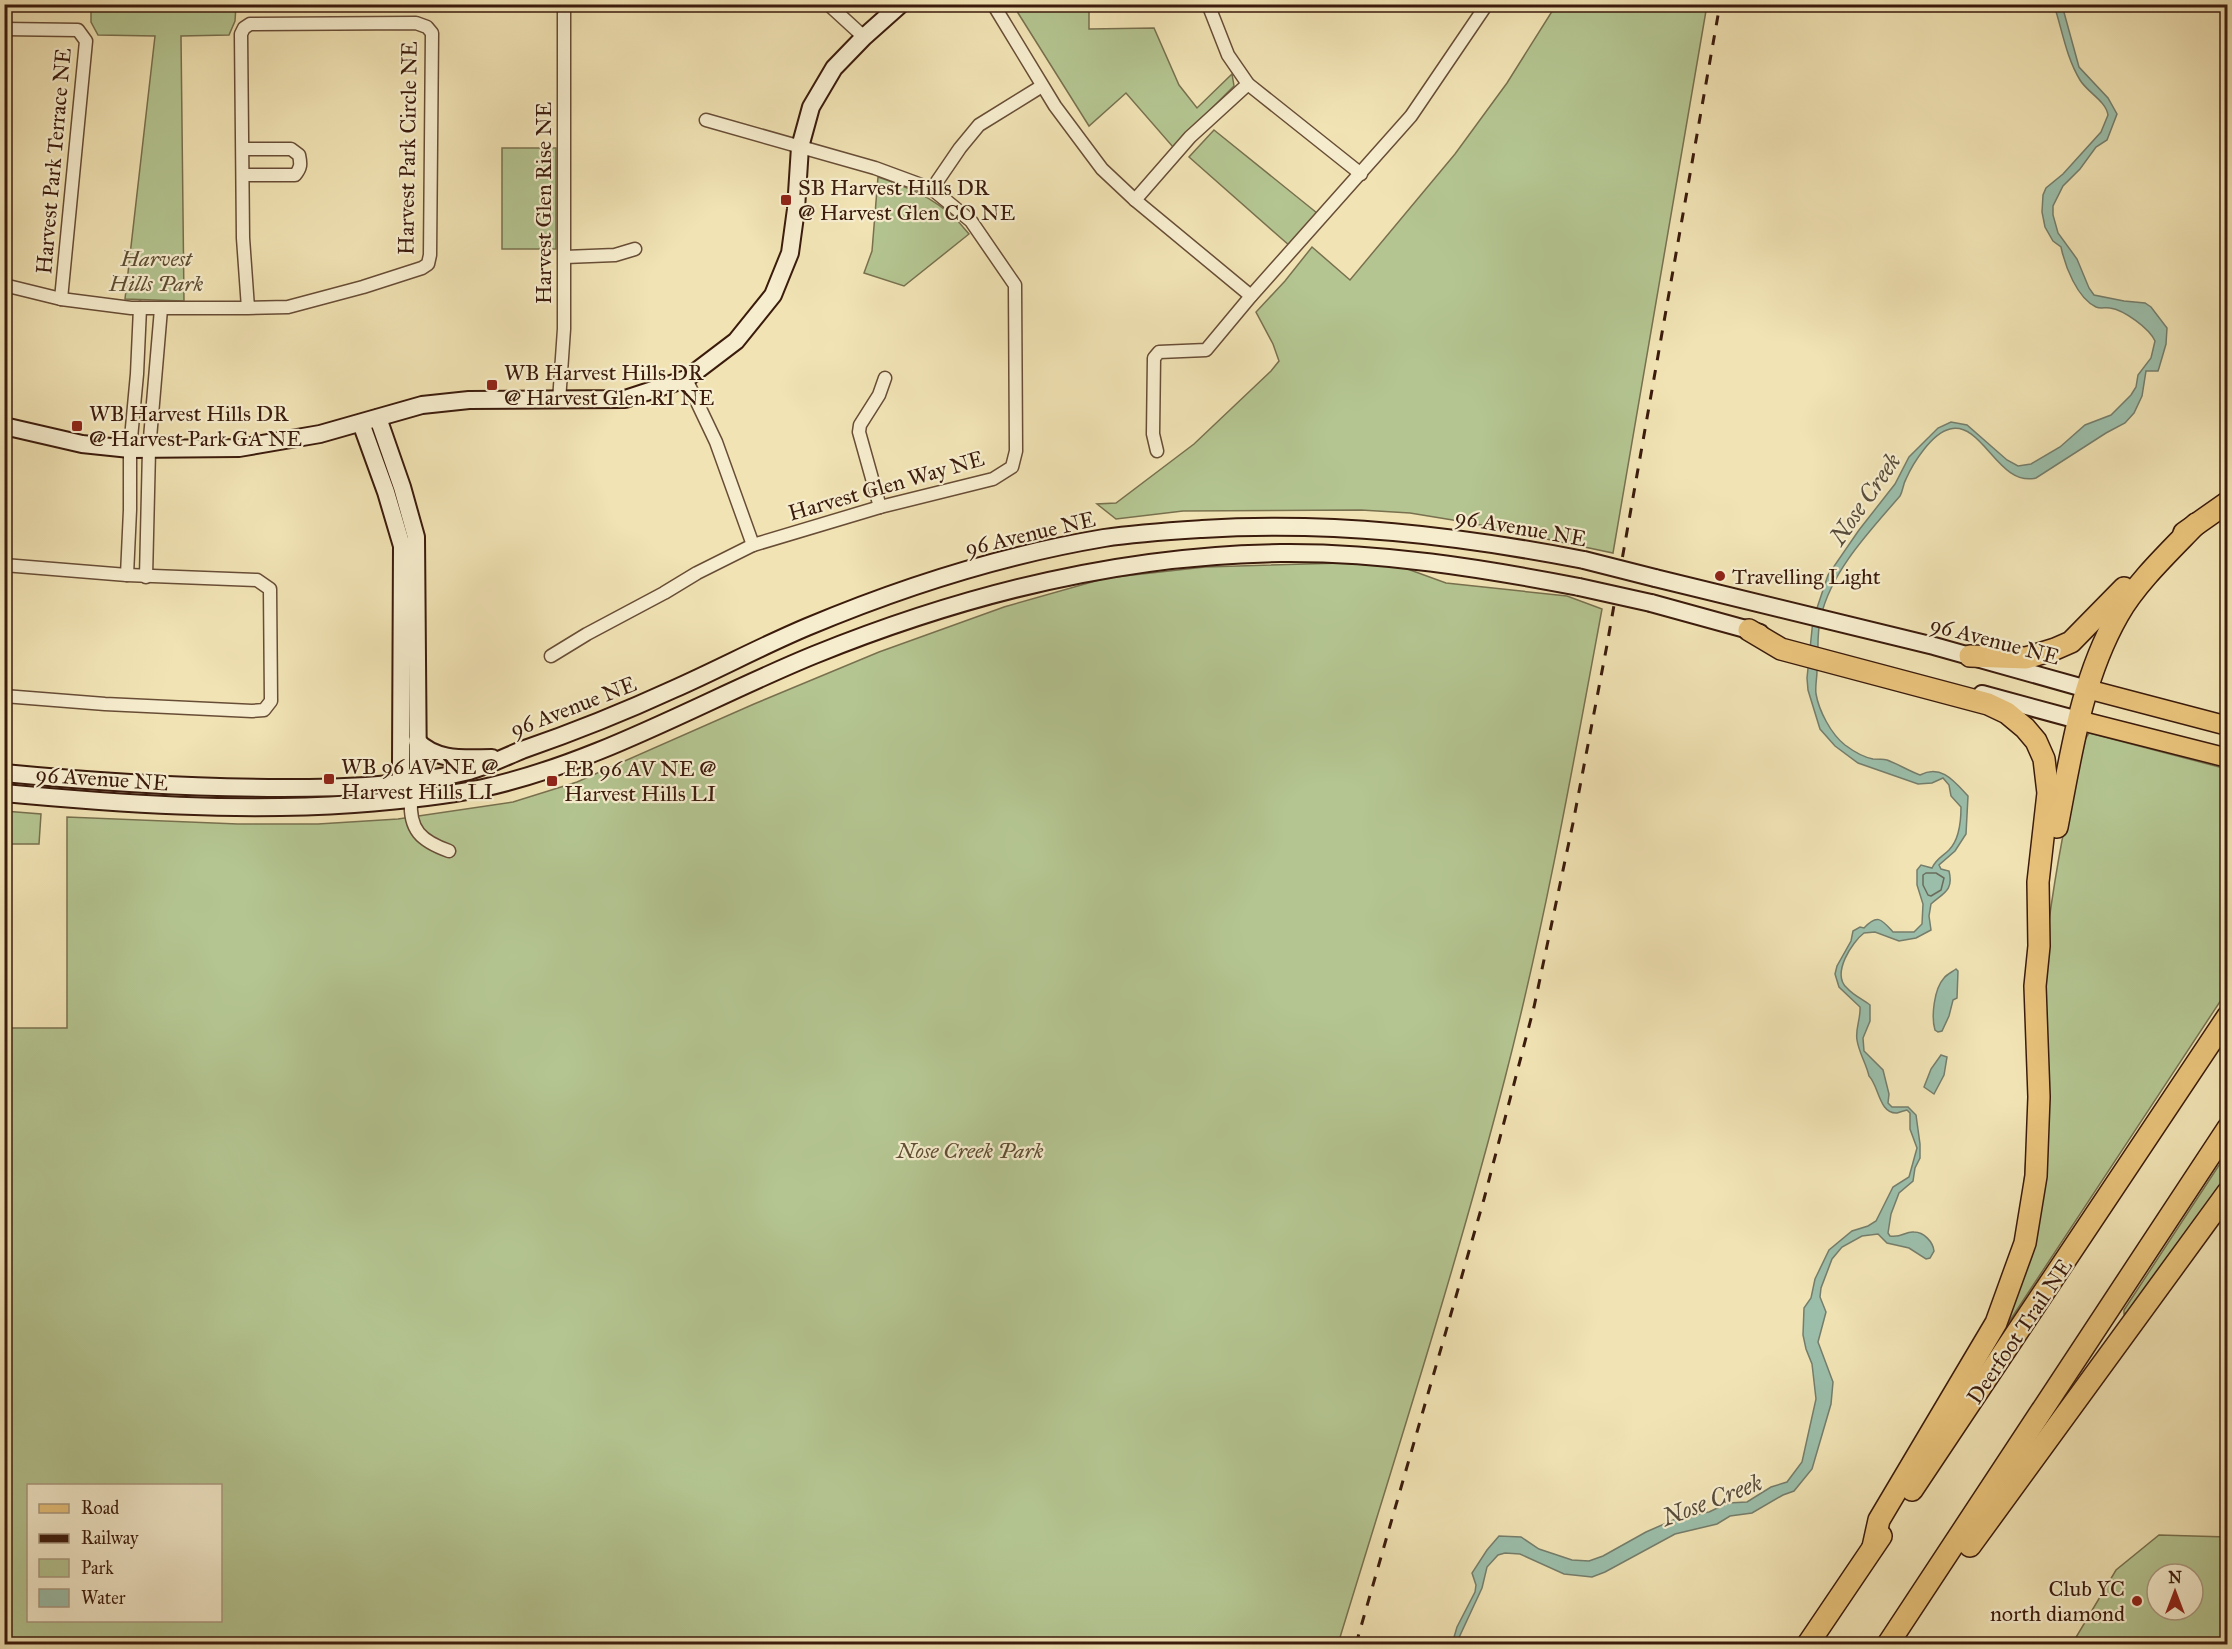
<svg xmlns="http://www.w3.org/2000/svg" width="2232" height="1649" viewBox="0 0 2232 1649" font-family="'IM FELL Great Primer',serif">
	<style>
		.green { fill: #b4c591; stroke: #78704e; stroke-width: 1.5; fill-rule: evenodd }
		.water { fill: #9bbeaa; stroke: #757d6b; stroke-width: 1.5 }
		.lines { fill: none; stroke-linecap: round; stroke-linejoin: round }
		.shore { stroke: #6b6c5b; stroke-width: 1.5 }
		.street-casing { stroke: #684d36; stroke-width: 15 }
		.secondary-casing { stroke: #3b1b0c; stroke-width: 20 }
		.primary-casing { stroke: #3b1b0c; stroke-width: 21 }
		.highway-casing { stroke: #3b1b0c; stroke-width: 24 }
		.street { stroke: #f6edce; stroke-width: 12 }
		.secondary { stroke: #f6edce; stroke-width: 16 }
		.primary { stroke: #e8c27a; stroke-width: 18 }
		.highway { stroke: #e8c27a; stroke-width: 21 }
		.rail { stroke: #3b1b0c; stroke-width: 3; stroke-dasharray: 10 10; stroke-linecap: butt }
		.secondary-bridge-casing { stroke: #3b1b0c; stroke-width: 20; stroke-linecap: butt }
		.secondary-bridge { stroke: #f6edce; stroke-width: 16 }
		.poi-dot { fill: #8f2418; stroke: #f6edce; stroke-width: 2 }
		.labels { text-anchor: middle; stroke-width: 4.5; stroke-linejoin: round; paint-order: stroke }
		.street-label { font-size: 22px; fill: #3b1b0c; stroke: #f6edce }
		.poi-label { font-size: 22px; fill: #3b1b0c; stroke: #f6edce; text-anchor: start }
		.park-label { font-size: 22px; font-style: italic; fill: #5f4e34; stroke: #f6edce }
		.water-label { font-size: 24px; font-style: italic; fill: #584c3b; stroke: #f6edce }
	</style>
	<rect width="100%" height="100%" fill="#f1e3b4"/>
	<filter id="stains"><feTurbulence type="fractalNoise" baseFrequency=".00333" numOctaves="4"/><feColorMatrix values="0 0 0 0 .2 0 0 0 0 .09 0 0 0 0 .02 0 0 0 .5 -.17"/></filter>
	<radialGradient id="worn" r=".72"><stop offset=".6" stop-color="#630" stop-opacity="0"/><stop offset="1" stop-color="#630" stop-opacity=".3"/></radialGradient>
	<g class="green">
		<polygon points="91,5 236,5 235,21 229,35 181,36 184,301 125,299 155,36 98,35 91,22"/>
		<polygon points="1013,5 1089,5 1089,29 1154,28 1179,85 1197,108 1232,74 1234,86 1173,147 1126,93 1089,126"/>
		<polygon points="1556,5 1707,5 1613,553 1471,523 1410,513 1361,510 1183,511 1116,519 1097,504 1116,503 1194,444 1271,371 1279,361 1273,344 1256,312 1285,281 1312,247 1350,280 1455,154 1507,83"/>
		<polygon points="1214,130 1317,213 1290,246 1189,157"/>
		<rect x="502" y="148" width="54" height="101"/>
		<path d="M 878,177 C 916,190 944,202 969,234 L 904,286 L 864,273 L 872,251 Z"/>
		<path d="M 1342,563 L 1402,567 L 1446,583 L 1567,596 L 1602,609 C 1573,766 1545,923 1505,1078 C 1456,1268 1395,1457 1338,1644 L 5,1644 L 5,1028 L 67,1028 L 67,817 L 238,824 L 318,824 L 398,819 L 513,802 L 577,782 L 754,704 L 879,652 L 1004,607 L 1106,578 L 1205,567 ZM 28,1486 L 220,1486 L 220,1620 L 28,1620 Z"/>
		<path d="M 2089,733 L 2227,769 L 2227,991 L 2001,1334 L 2015,1301 C 2029,1140 2034,978 2066,820 C 2071,793 2073,756 2089,733 Z"/>
		<polygon points="4,811 41,814 39,844 5,844"/>
		<polygon points="2227,1153 2227,1179 2129,1312 2124,1314 2124,1310"/>
		<path d="M 2159,1535 L 2227,1537 L 2227,1644 L 2072,1644 L 2116,1570 ZM 2157,1574 L 2193,1574 L 2193,1610 L 2157,1610 Z"/>
	</g>
	<g class="water">
		<path d="M 2054,5 L 2062,5 L 2079,67 L 2108,98 L 2117,114 L 2107,140 L 2096,147 L 2080,169 L 2063,186 L 2053,206 L 2053,215 L 2058,233 L 2077,259 L 2089,288 L 2094,295 L 2124,301 L 2145,303 L 2151,307 L 2167,328 L 2166,344 L 2159,368 L 2158,371 L 2146,371 L 2142,396 L 2134,413 L 2125,423 L 2106,433 L 2036,478 C 1998,487 1983,421 1950,429 C 1932,433 1913,463 1906,479 C 1903,484 1903,491 1900,496 C 1870,531 1832,570 1821,616 C 1816,635 1819,652 1817,671 C 1817,678 1815,686 1816,694 C 1819,711 1831,734 1845,745 C 1853,751 1863,757 1873,759 C 1878,759 1882,759 1887,760 C 1898,764 1909,771 1920,775 C 1941,764 1954,781 1968,796 L 1966,834 L 1955,851 L 1939,865 L 1941,869 L 1949,871 C 1954,891 1943,893 1931,904 L 1929,916 L 1931,930 L 1916,938 L 1899,941 L 1875,932 L 1864,933 C 1852,942 1831,974 1847,988 C 1853,995 1862,999 1870,1005 L 1870,1021 L 1863,1038 L 1864,1051 L 1883,1070 L 1889,1094 L 1888,1103 L 1892,1107 L 1908,1107 L 1916,1115 L 1920,1144 L 1920,1158 L 1915,1168 L 1913,1181 L 1899,1193 L 1891,1214 L 1888,1233 L 1890,1236 C 1902,1238 1905,1231 1914,1232 C 1924,1232 1933,1242 1934,1251 L 1930,1258 L 1926,1259 L 1909,1248 L 1887,1243 L 1878,1234 L 1862,1236 L 1842,1247 L 1832,1259 L 1821,1288 L 1820,1297 L 1826,1312 L 1818,1342 L 1833,1382 L 1831,1404 L 1812,1469 L 1794,1491 L 1783,1495 L 1752,1513 L 1730,1516 L 1717,1524 L 1675,1534 L 1605,1572 L 1592,1577 L 1564,1574 L 1520,1554 L 1505,1553 L 1498,1555 L 1487,1567 L 1482,1588 L 1456,1644 L 1452,1644 L 1457,1627 L 1475,1592 L 1476,1585 L 1472,1573 L 1487,1550 L 1499,1536 L 1521,1537 L 1539,1549 L 1572,1560 L 1589,1561 L 1603,1556 L 1646,1532 L 1680,1517 L 1709,1512 L 1728,1503 L 1747,1502 L 1771,1487 L 1787,1482 L 1802,1462 L 1816,1399 L 1812,1364 L 1806,1349 L 1803,1335 L 1804,1308 L 1811,1298 L 1815,1279 L 1829,1250 L 1852,1231 L 1868,1226 L 1876,1221 L 1893,1187 L 1909,1177 L 1917,1148 L 1910,1129 L 1910,1113 L 1907,1110 C 1903,1111 1900,1112 1897,1113 C 1879,1114 1879,1086 1869,1076 C 1866,1063 1859,1053 1857,1040 C 1855,1029 1861,1018 1860,1007 L 1839,987 L 1835,974 L 1837,966 L 1851,941 L 1853,931 L 1860,927 L 1864,928 C 1878,913 1882,920 1893,932 L 1914,932 L 1922,924 L 1923,904 L 1917,885 L 1917,870 L 1921,865 L 1932,868 C 1936,859 1942,857 1949,850 C 1959,840 1961,821 1961,807 L 1951,796 L 1949,785 L 1943,778 L 1932,783 L 1918,784 L 1858,763 L 1835,746 L 1820,729 L 1808,690 L 1807,678 L 1813,620 L 1828,575 L 1859,530 L 1895,484 L 1909,457 L 1938,428 L 1951,422 L 1967,425 L 2007,460 L 2018,466 L 2031,464 L 2060,447 L 2085,425 L 2111,415 L 2131,395 L 2136,387 L 2138,375 L 2151,358 L 2155,341 C 2149,328 2124,310 2110,308 C 2105,307 2101,309 2096,307 C 2077,298 2065,266 2061,247 L 2053,241 L 2045,227 L 2042,212 L 2043,195 L 2046,188 L 2063,174 L 2101,132 L 2108,115 C 2106,101 2087,92 2080,80 C 2066,57 2062,29 2054,5 Z"/>
		<path d="M 1956,969 L 1958,971 L 1957,998 L 1953,1000 L 1949,1016 L 1942,1031 L 1938,1032 L 1935,1030 C 1931,1017 1934,989 1944,978 C 1946,975 1952,972 1956,969 Z"/>
		<polygon points="1941,1055 1947,1057 1944,1075 1934,1094 1924,1087 1931,1069"/>
	</g>
	<g class="lines">
		<polygon class="shore" points="1926,873 1936,873 1944,878 1941,890 1931,896 1928,895 1923,885 1923,875"/>
		<g class="street-casing">
			<g id="street">
				<polyline points="828,4 864,37"/>
				<polyline points="993,4 1055,106 1102,169 1135,200 1251,296"/>
				<polyline points="1208,4 1228,55 1248,84 1361,174"/>
				<polyline points="4,29 78,30 86,41 61,299"/>
				<path d="M 243,149 L 291,149 L 299,155 C 301,164 301,168 295,175 L 243,175"/>
				<polyline points="932,189 960,148 979,125 1042,86"/>
				<polyline points="1135,200 1190,137 1248,84"/>
				<polyline points="565,257 615,255 635,249"/>
				<polyline points="4,285 61,299 131,308 248,308 243,238 241,34 244,28 250,24 416,23 427,27 432,33 430,255 428,264 422,268 363,287 288,307 248,308"/>
				<polyline points="686,379 716,442 753,545 880,507 993,479 1012,467 1016,451 1015,285 971,221 932,189 875,168 706,120"/>
				<polyline points="559,401 564,329 564,4"/>
				<polyline points="1157,451 1153,434 1154,358 1159,352 1206,350 1251,296 1411,116 1487,4"/>
				<polyline points="880,507 859,432 860,425 879,395 885,378"/>
				<polyline points="4,565 127,575 257,580 270,589 271,701 264,710 252,711 105,704 4,696"/>
				<polyline points="127,575 130,510 130,449 137,374 140,308"/>
				<polyline points="146,577 149,450 161,309"/>
				<polyline points="551,656 587,634 664,593 697,573 753,545"/>
				<path d="M 411,800 C 409,830 421,841 449,851"/>
			</g>
		</g>
		<g class="secondary-casing">
			<g id="secondary">
				<polyline points="378,418 402,487 416,537 418,781 414,791"/>
				<polyline points="361,423 386,492 402,546 401,765 401,782 407,792"/>
				<polyline points="4,426 82,444 130,449 239,448 320,434 422,405 469,400 625,399 686,379 736,341 773,295 790,253 796,209 800,147 811,107 834,68 864,37 901,4"/>
				<polyline points="1655,578 1934,646 2087,689"/>
				<polyline points="1651,603 1760,633"/>
				<polyline points="1982,694 2078,720"/>
				<path d="M 417,741 C 437,762 466,758 492,758"/>
				<path d="M 4,773 C 97,782 189,788 282,788 C 344,788 408,786 469,771 C 487,766 505,757 522,750 C 574,732 624,712 674,689 C 719,669 762,646 807,627 C 902,587 1003,555 1104,538 C 1137,533 1170,531 1202,529 C 1333,521 1455,535 1584,560"/>
				<path d="M 4,793 C 121,804 237,812 354,804 C 397,801 440,797 483,788 C 600,762 704,700 814,655 C 962,595 1121,555 1281,553 C 1381,552 1481,568 1579,587"/>
			</g>
		</g>
		<g class="primary-casing">
			<g id="primary">
				<polyline points="2087,689 2228,726"/>
				<polyline points="2078,720 2228,758"/>
			</g>
		</g>
		<g class="highway-casing">
			<g id="highway">
				<polyline points="2184,533 2228,502"/>
				<polyline points="1749,630 1781,649 1988,704 2007,713 2025,728 2036,741 2044,759 2048,793 2038,882 2039,946 2035,986 2039,1097 2036,1176 2025,1243 1996,1323 1879,1520 1873,1547"/>
				<polyline points="1970,656 2026,658 2055,649 2071,642 2124,588"/>
				<path d="M 2057,827 C 2071,755 2081,680 2118,615 C 2136,583 2170,551 2196,524"/>
				<polyline points="1912,1490 2228,1016"/>
				<polyline points="1970,1546 2228,1192"/>
				<polyline points="1808,1644 1881,1536"/>
				<polyline points="1888,1644 2228,1128"/>
			</g>
		</g>
		<use href="#street" class="street"/>
		<use href="#secondary" class="secondary"/>
		<use href="#primary" class="primary"/>
		<use href="#highway" class="highway"/>
		<polyline class="rail" points="1356,1644 1484,1199 1534,1007 1573,823 1607,645 1720,4"/>
		<g class="secondary-bridge-casing">
			<g id="secondary-bridge">
				<polyline points="1584,560 1655,578"/>
				<polyline points="1579,587 1651,603"/>
			</g>
		</g>
		<use href="#secondary-bridge" class="secondary-bridge"/>
	</g>
	<g class="poi-dot">
		<rect x="780" y="194" width="12" height="12" rx="3"/>
		<rect x="486" y="379" width="12" height="12" rx="3"/>
		<rect x="71" y="420" width="12" height="12" rx="3"/>
		<circle cx="1720" cy="576" r="6"/>
		<rect x="323" y="773" width="12" height="12" rx="3"/>
		<rect x="546" y="775" width="12" height="12" rx="3"/>
		<circle cx="2137" cy="1601" r="6"/>
	</g>
	<g class="labels">
		<g class="street-label">
			<text transform="translate(407 148) rotate(-89)" y="8">Harvest Park Circle NE</text>
			<text transform="translate(53 161) rotate(-85)" y="8">Harvest Park Terrace NE</text>
			<text transform="translate(543 203) rotate(-90)" y="8">Harvest Glen Rise NE</text>
			<text transform="translate(886 485) rotate(-16)" y="8">Harvest Glen Way NE</text>
			<text transform="translate(1521 527) rotate(10)" y="8">96 Avenue NE</text>
			<text transform="translate(1030 533) rotate(-13)" y="8">96 Avenue NE</text>
			<text transform="translate(1995 640) rotate(15)" y="8">96 Avenue NE</text>
			<text transform="translate(573 706) rotate(-21)" y="8">96 Avenue NE</text>
			<text transform="translate(102 778) rotate(4)" y="8">96 Avenue NE</text>
			<text transform="translate(2019 1331) rotate(-56)" y="8">Deerfoot Trail NE</text>
		</g>
		<g class="poi-label">
			<text x="798" y="195">SB Harvest Hills DR<tspan x="798" dy="25">@ Harvest Glen CO NE</tspan></text>
			<text x="504" y="380">WB Harvest Hills DR<tspan x="504" dy="25">@ Harvest Glen RI NE</tspan></text>
			<text x="89" y="421">WB Harvest Hills DR<tspan x="89" dy="25">@ Harvest Park GA NE</tspan></text>
			<text x="1732" y="584">Travelling Light</text>
			<text x="341" y="774">WB 96 AV NE @<tspan x="341" dy="25">Harvest Hills LI</tspan></text>
			<text x="564" y="776">EB 96 AV NE @<tspan x="564" dy="25">Harvest Hills LI</tspan></text>
			<text x="2125" y="1596" text-anchor="end">Club YC<tspan x="2125" dy="25">north diamond</tspan></text>
		</g>
		<g class="park-label">
			<text x="156" y="266">Harvest<tspan x="156" dy="25">Hills Park</tspan></text>
			<text x="970" y="1158">Nose Creek Park</text>
		</g>
		<g class="water-label">
			<text transform="translate(1865 499) rotate(-55)" y="8">Nose Creek</text>
			<text transform="translate(1712 1500) rotate(-21)" y="8">Nose Creek</text>
		</g>
	</g>
	<rect width="2232" height="1649" fill="none" stroke="#f1e3b4" stroke-width="24"/>
	<rect x="6" y="6" width="2220" height="1637" fill="none" stroke="#3b1b0c" stroke-width="3"/>
	<rect x="12" y="12" width="2208" height="1625" fill="none" stroke="#3b1b0c" stroke-width="1.5"/>
	<rect x="27" y="1484" width="195" height="138" fill="#f6edce" stroke="#ab9980" stroke-width="1.5"/>
	<rect x="39" y="1504" width="30" height="9" fill="#e8c27a" stroke="#ab9980" stroke-width="1.5"/>
	<text x="81" y="1514" font-size="18" fill="#3b1b0c">Road</text>
	<rect x="39" y="1534" width="30" height="9" fill="#3b1b0c" stroke="#ab9980" stroke-width="1.5"/>
	<text x="81" y="1544" font-size="18" fill="#3b1b0c">Railway</text>
	<rect x="39" y="1559" width="30" height="18" fill="#b4c591" stroke="#ab9980" stroke-width="1.5"/>
	<text x="81" y="1574" font-size="18" fill="#3b1b0c">Park</text>
	<rect x="39" y="1589" width="30" height="18" fill="#9bbeaa" stroke="#ab9980" stroke-width="1.5"/>
	<text x="81" y="1604" font-size="18" fill="#3b1b0c">Water</text>
	<g transform="translate(2175 1592)"><circle r="28" fill="#f6edce" stroke="#ab9980" stroke-width="1.5"/>
	<path d="M0-4.5L10 22L0 15L-10 22Z" fill="#8f2418"/>
	<text y="-9" font-size="16" font-weight="bold" text-anchor="middle" fill="#3b1b0c">N</text>
	</g>
	<rect width="100%" height="100%" filter="url(#stains)"/>
	<rect width="100%" height="100%" fill="url(#worn)"/>
</svg>
